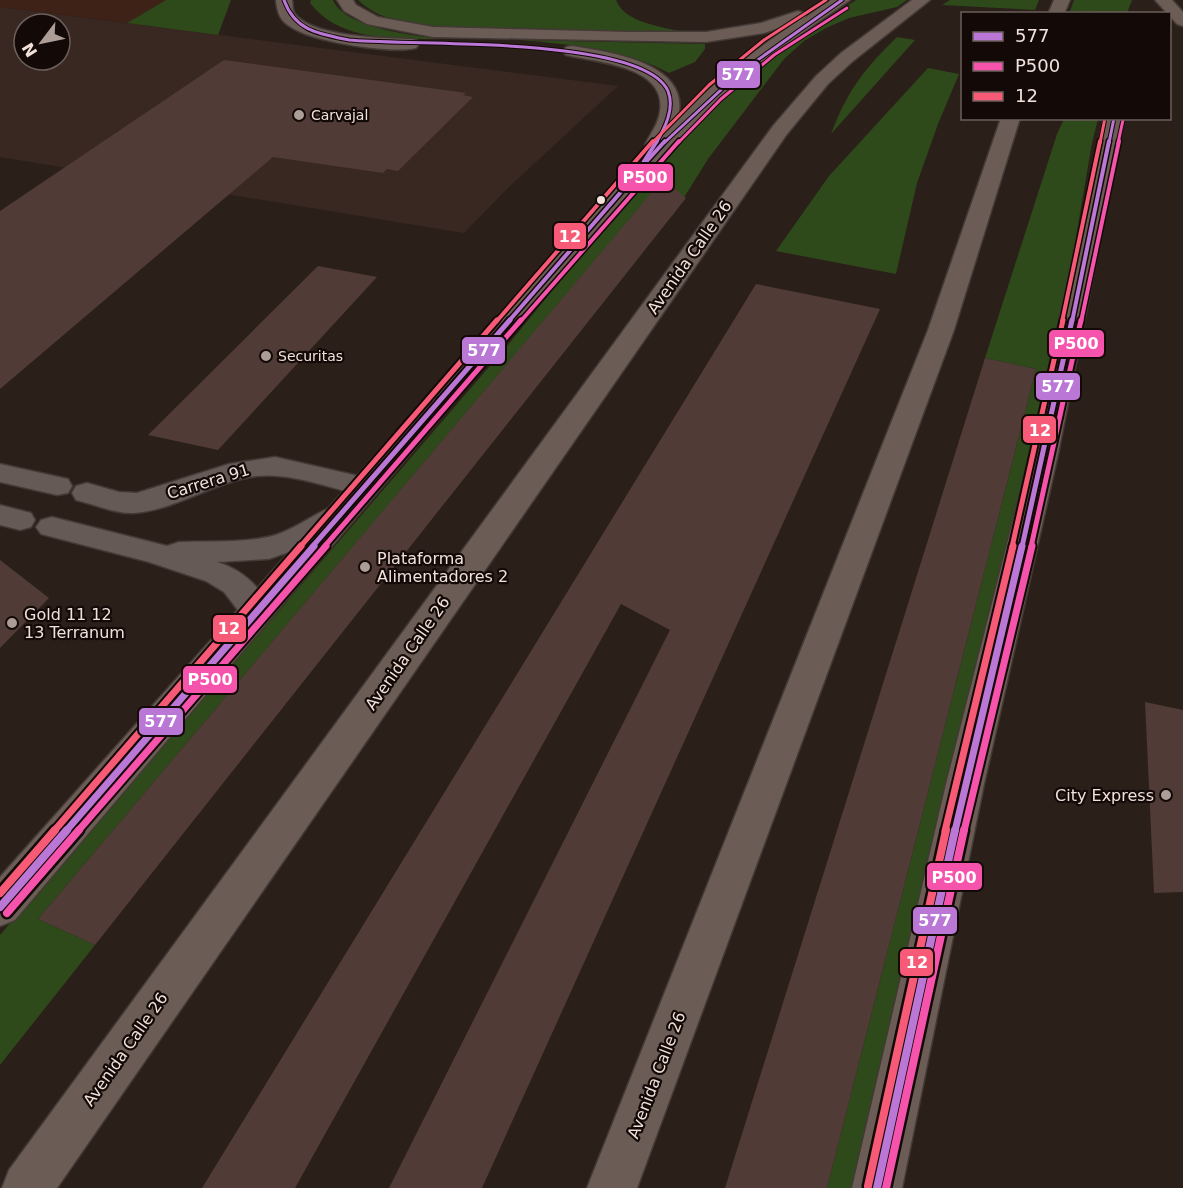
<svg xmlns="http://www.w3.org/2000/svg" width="1183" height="1188" viewBox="0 0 1183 1188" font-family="'DejaVu Sans',sans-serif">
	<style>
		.commercial { fill: #392822; fill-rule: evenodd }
		.built { fill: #3e2217 }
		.green { fill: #2e491a }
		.building { fill: #503b37 }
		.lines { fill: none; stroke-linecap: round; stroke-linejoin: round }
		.street-casing { stroke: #433935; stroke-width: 3 }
		.primary-casing { stroke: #433935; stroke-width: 3 }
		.street { fill: #655a56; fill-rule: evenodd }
		.primary { fill: #6b5d56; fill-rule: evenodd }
		.bus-1-far4-casing { stroke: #130906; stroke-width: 5 }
		.bus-1-far3-casing { stroke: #130906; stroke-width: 7 }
		.bus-1-far2-casing { stroke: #130906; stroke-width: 9 }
		.bus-1-far1-casing { stroke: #130906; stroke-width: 11 }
		.bus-1-casing { stroke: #130906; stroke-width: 13 }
		.bus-2-far4-casing { stroke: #130906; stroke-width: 5 }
		.bus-2-far3-casing { stroke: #130906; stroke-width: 7 }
		.bus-2-far2-casing { stroke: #130906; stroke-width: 9 }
		.bus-2-far1-casing { stroke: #130906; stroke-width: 11 }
		.bus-2-casing { stroke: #130906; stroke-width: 13 }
		.bus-3-far4-casing { stroke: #130906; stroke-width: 5 }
		.bus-3-far3-casing { stroke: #130906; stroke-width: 7 }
		.bus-3-far2-casing { stroke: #130906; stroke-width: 9 }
		.bus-3-far1-casing { stroke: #130906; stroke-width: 11 }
		.bus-3-casing { stroke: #130906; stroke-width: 13 }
		.bus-1-far4 { stroke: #ba77d6; stroke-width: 3 }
		.bus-1-far3 { stroke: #ba77d6; stroke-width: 4 }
		.bus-1-far2 { stroke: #ba77d6; stroke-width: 5 }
		.bus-1-far1 { stroke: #ba77d6; stroke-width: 7 }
		.bus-1 { stroke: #ba77d6; stroke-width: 8 }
		.bus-2-far4 { stroke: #f653ac; stroke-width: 3 }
		.bus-2-far3 { stroke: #f653ac; stroke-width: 4 }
		.bus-2-far2 { stroke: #f653ac; stroke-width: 5 }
		.bus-2-far1 { stroke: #f653ac; stroke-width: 7 }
		.bus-2 { stroke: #f653ac; stroke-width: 8 }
		.bus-3-far4 { stroke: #f75a77; stroke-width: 3 }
		.bus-3-far3 { stroke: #f75a77; stroke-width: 4 }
		.bus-3-far2 { stroke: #f75a77; stroke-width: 5 }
		.bus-3-far1 { stroke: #f75a77; stroke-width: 7 }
		.bus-3 { stroke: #f75a77; stroke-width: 8 }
		.poi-dot { fill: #ac9d97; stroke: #130906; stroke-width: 2 }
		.bus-dot { fill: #f1e1da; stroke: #130906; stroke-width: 2 }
		.labels { text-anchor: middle; stroke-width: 4.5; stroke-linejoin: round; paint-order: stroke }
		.far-poi-label { font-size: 14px; fill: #f1e1da; stroke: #130906; text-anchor: start }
		.street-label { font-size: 16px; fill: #f1e1da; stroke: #130906 }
		.poi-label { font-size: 16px; fill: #f1e1da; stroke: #130906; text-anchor: start }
		.line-badge { stroke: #130906; stroke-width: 2 }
		.badge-label { font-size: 16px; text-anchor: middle; font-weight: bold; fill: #fff }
	</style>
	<rect width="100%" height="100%" fill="#2b1f1a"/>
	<path class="commercial" d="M 0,7 L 618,86 L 510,186 L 464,233 L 0,157 ZM 24,24 L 60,24 L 60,60 L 24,60 Z"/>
	<polygon class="built" points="0,0 166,0 127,23 0,7"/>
	<g class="green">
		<polygon points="166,0 231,0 218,35 127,23"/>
		<path d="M 311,0 L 333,0 C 344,28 416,36 442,39 C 397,39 340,42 310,3 Z"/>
		<path d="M 358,0 L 616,0 C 624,23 664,27 684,32 L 684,35 L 446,29 C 416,26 381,22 358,0 Z"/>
		<polygon points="856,0 907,0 897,7 849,18 826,28 804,41 784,59 708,159 673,215 639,208 38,919 95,945 0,1065 0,935 507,346 627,199 695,122 732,87 773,55"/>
		<polygon points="950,0 1039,0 1035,10 942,5"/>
		<polygon points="1074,0 1132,0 1127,13 1070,11"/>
		<path d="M 897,37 L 915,40 L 831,134 C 847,91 864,69 897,37 Z"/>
		<path d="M 521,40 L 705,44 L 705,49 L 695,62 L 669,73 C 622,48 572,45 521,40 Z"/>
		<polygon points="928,68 959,74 938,124 917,183 896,274 776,251 829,176"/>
		<polygon points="1064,119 1098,119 1092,143 1063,313 853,1188 827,1188 1036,369 985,358 1057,134"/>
	</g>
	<g class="building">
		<polygon points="224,60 466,93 463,95 473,97 398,171 387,169 383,173 273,157 0,389 0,211"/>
		<polygon points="663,179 686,198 95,945 38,919"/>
		<polygon points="318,266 377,277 218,450 148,435"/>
		<polygon points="756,284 880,309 482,1188 389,1188 670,630 621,604 295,1188 202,1188"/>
		<polygon points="985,358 1036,369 827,1188 725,1188"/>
		<polygon points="0,560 49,598 0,648"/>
		<polygon points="1145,702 1183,710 1183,892 1154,893"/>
	</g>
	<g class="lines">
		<g class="street-casing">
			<g id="street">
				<path d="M 275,457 L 376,480 L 380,487 L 376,494 L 365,496 C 333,489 290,472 257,476 C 215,481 177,510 134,513 C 115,514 94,504 76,500 L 72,493 L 76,486 L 87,483 L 119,492 L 137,493 L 229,464 Z"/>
				<polygon points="0,464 68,479 72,486 68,493 57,495 0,482"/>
				<path d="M 340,504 L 351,507 L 355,514 L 351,521 L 305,547 L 280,555 L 269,559 L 217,562 C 243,570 259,586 273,610 L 268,618 L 256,622 L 244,618 L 224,592 L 206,581 L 149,562 L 41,534 L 36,527 L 41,520 L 52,517 L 167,546 L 179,542 C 209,541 253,544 281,533 C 302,525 319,510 340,504 Z"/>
				<polygon points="0,505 31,513 35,520 31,527 20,530 0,525"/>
			</g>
		</g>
		<g class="primary-casing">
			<g id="primary">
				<path d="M 276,0 L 292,0 C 293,5 292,10 295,14 C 313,37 382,38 410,39 L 416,40 L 419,44 L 416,48 C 391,54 313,42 291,27 C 280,21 277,12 276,0 Z"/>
				<path d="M 337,0 L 353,0 L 356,5 L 378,17 L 433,27 L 629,32 L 706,32 L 761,23 L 798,11 L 804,13 L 806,17 L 831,0 L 850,0 L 775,52 L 722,96 L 658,161 L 15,920 L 0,926 L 0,877 L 648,149 L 645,145 C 650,134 659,123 660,111 C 667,66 596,62 566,55 L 563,51 L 566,47 L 572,46 C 609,52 695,63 677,120 C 714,82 754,50 798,21 L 764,33 L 706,42 L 433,37 L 367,24 L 344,11 Z"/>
				<polygon points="912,0 930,0 853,61 828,84 787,134 57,1188 2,1188 9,1170 773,126 816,76 841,53"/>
				<polygon points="1054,0 1070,0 1064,14 1048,14"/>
				<polygon points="1155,0 1172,0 1183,12 1183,26 1177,24"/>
				<polygon points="1001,118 1020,118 954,330 637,1188 587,1188 928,330"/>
				<polygon points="1104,118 1124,118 1058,454 984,784 902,1188 852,1188 946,784 1030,454"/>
			</g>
		</g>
		<use href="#street" class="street"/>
		<use href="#primary" class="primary"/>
		<g class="bus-1-far4-casing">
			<g id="bus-1-far4">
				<path d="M 284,0 C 295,31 319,34 349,40 C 406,46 643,35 668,91 C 675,108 665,128 656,143"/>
				<polyline points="664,143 738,74 842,0"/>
				<polyline points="1109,143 1114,118"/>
			</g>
		</g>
		<g class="bus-1-far3-casing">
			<g id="bus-1-far3">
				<polyline points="646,162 665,141"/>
				<polyline points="508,322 634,177 657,141"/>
				<polyline points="1072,322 1109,141"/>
			</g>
		</g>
		<g class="bus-1-far2-casing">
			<g id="bus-1-far2">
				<polyline points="312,547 510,320"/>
				<polyline points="1022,547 1072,320"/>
			</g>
		</g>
		<g class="bus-1-far1-casing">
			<g id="bus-1-far1">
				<polyline points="66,831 314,546"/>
				<polyline points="955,831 1022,546"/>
			</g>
		</g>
		<g class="bus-1-casing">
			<g id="bus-1">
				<polyline points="0,907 67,830"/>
				<polyline points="877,1188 955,830"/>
			</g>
		</g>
		<g class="bus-2-far4-casing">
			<g id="bus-2-far4">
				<polyline points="678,143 721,99 774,55 847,8"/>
				<polyline points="1118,143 1123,120"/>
			</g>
		</g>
		<g class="bus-2-far3-casing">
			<g id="bus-2-far3">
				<polyline points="520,322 679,141"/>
				<polyline points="1081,322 1119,141"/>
			</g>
		</g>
		<g class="bus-2-far2-casing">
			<g id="bus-2-far2">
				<polyline points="324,547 521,320"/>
				<polyline points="1031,547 1081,320"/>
			</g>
		</g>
		<g class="bus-2-far1-casing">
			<g id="bus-2-far1">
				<polyline points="78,831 326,546"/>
				<polyline points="964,831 1032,546"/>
			</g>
		</g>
		<g class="bus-2-casing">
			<g id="bus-2">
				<polyline points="7,913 79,830"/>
				<polyline points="886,1188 964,830"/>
			</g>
		</g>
		<g class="bus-3-far4-casing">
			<g id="bus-3-far4">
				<polyline points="652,143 709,85 764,40 826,0"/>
				<polyline points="1100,143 1105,118"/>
			</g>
		</g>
		<g class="bus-3-far3-casing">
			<g id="bus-3-far3">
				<polyline points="496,322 653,141"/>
				<polyline points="1062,322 1100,141"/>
			</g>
		</g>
		<g class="bus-3-far2-casing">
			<g id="bus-3-far2">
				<polyline points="300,547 497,320"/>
				<polyline points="1012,547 1063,320"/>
			</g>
		</g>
		<g class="bus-3-far1-casing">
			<g id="bus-3-far1">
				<polyline points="54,831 301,546"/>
				<polyline points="945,831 1013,546"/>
			</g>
		</g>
		<g class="bus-3-casing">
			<g id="bus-3">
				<polyline points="0,893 55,830"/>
				<polyline points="868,1186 946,830"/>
			</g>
		</g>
		<use href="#bus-1-far4" class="bus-1-far4"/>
		<use href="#bus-1-far3" class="bus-1-far3"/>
		<use href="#bus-1-far2" class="bus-1-far2"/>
		<use href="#bus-1-far1" class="bus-1-far1"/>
		<use href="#bus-1" class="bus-1"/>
		<use href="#bus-2-far4" class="bus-2-far4"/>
		<use href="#bus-2-far3" class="bus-2-far3"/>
		<use href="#bus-2-far2" class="bus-2-far2"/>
		<use href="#bus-2-far1" class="bus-2-far1"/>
		<use href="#bus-2" class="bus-2"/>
		<use href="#bus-3-far4" class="bus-3-far4"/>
		<use href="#bus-3-far3" class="bus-3-far3"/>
		<use href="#bus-3-far2" class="bus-3-far2"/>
		<use href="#bus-3-far1" class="bus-3-far1"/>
		<use href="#bus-3" class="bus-3"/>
	</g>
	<g class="poi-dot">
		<circle cx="299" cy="115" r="6"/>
		<circle cx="266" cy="356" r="6"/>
		<circle cx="365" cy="567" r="6"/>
		<circle cx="12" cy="623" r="6"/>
		<circle cx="1166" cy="795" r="6"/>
	</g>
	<circle class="bus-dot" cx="601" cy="200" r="5"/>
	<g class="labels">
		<g class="far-poi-label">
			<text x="311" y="120">Carvajal</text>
			<text x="278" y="361">Securitas</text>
		</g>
		<g class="street-label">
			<text transform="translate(689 257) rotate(-55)" y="6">Avenida Calle 26</text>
			<text transform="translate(208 481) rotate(-17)" y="6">Carrera 91</text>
			<text transform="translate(407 653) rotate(-55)" y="6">Avenida Calle 26</text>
			<text transform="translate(125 1049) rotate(-55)" y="6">Avenida Calle 26</text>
			<text transform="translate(656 1075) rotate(-69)" y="6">Avenida Calle 26</text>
		</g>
		<g class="poi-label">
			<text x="377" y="564">Plataforma<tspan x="377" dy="18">Alimentadores 2</tspan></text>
			<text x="24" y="620">Gold 11 12<tspan x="24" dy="18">13 Terranum</tspan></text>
			<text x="1154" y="801" text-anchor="end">City Express</text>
		</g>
	</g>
	<g class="line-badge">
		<rect x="716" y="60" width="45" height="29" rx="6" fill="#ba77d6"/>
		<rect x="617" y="163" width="57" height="29" rx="6" fill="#f653ac"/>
		<rect x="553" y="222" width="34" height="28" rx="6" fill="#f75a77"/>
		<rect x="1048" y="329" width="57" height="29" rx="6" fill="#f653ac"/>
		<rect x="461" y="336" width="45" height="29" rx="6" fill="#ba77d6"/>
		<rect x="1035" y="372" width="46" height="29" rx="6" fill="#ba77d6"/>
		<rect x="1022" y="415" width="35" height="29" rx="6" fill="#f75a77"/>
		<rect x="212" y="614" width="35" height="29" rx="6" fill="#f75a77"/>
		<rect x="182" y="665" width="56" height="29" rx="6" fill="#f653ac"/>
		<rect x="138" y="707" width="46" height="29" rx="6" fill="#ba77d6"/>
		<rect x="926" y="862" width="57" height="29" rx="6" fill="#f653ac"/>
		<rect x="912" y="906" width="46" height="29" rx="6" fill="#ba77d6"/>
		<rect x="899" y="948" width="35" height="29" rx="6" fill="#f75a77"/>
	</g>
	<g class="badge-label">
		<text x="738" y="80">577</text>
		<text x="645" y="183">P500</text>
		<text x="570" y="242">12</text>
		<text x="1076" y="349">P500</text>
		<text x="484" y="356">577</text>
		<text x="1058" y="392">577</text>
		<text x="1040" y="436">12</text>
		<text x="229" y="634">12</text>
		<text x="210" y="685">P500</text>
		<text x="161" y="727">577</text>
		<text x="954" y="883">P500</text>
		<text x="935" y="926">577</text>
		<text x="917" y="968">12</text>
	</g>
	<rect x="961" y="12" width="210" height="108" fill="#130906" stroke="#6c5f5b" stroke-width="1.5"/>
	<rect x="973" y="32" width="30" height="9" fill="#ba77d6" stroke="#6c5f5b" stroke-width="1.5"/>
	<text x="1015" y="42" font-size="18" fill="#f1e1da">577</text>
	<rect x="973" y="62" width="30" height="9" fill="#f653ac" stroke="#6c5f5b" stroke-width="1.5"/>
	<text x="1015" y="72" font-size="18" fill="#f1e1da">P500</text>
	<rect x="973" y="92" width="30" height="9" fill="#f75a77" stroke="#6c5f5b" stroke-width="1.5"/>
	<text x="1015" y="102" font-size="18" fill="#f1e1da">12</text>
	<g transform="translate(42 42) rotate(238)"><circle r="28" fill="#130906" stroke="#6c5f5b" stroke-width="1.5"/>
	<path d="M0-4.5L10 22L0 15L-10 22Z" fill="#ac9d97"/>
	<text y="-9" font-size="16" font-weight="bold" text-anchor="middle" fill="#f1e1da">N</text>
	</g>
</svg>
